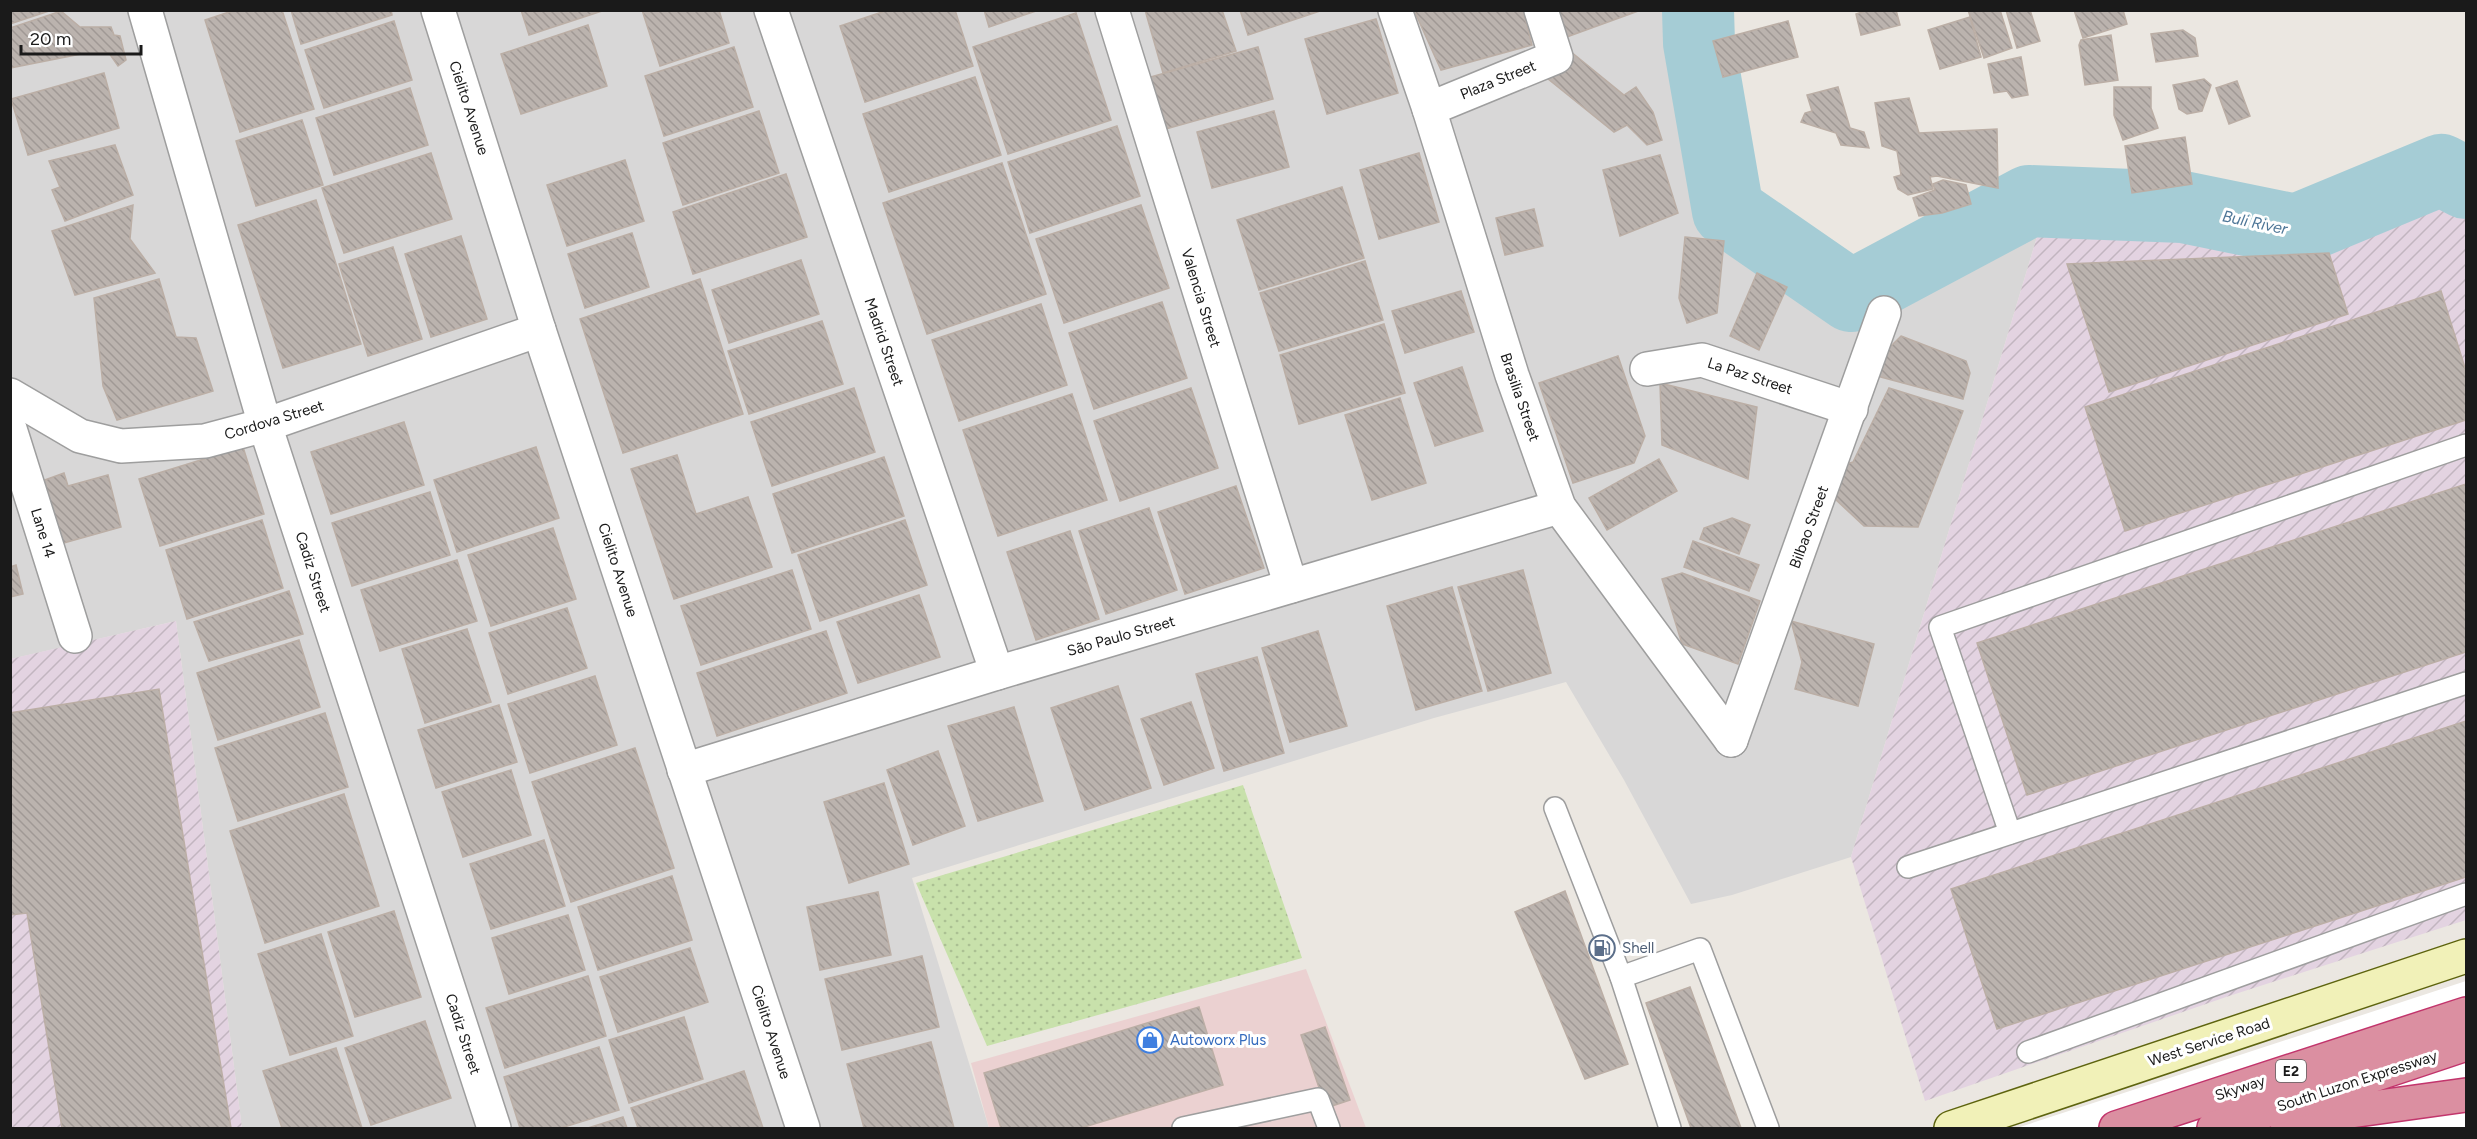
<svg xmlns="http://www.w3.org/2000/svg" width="2477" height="1139" viewBox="0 0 2477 1139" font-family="Figtree,sans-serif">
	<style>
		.residential { fill: #d8d7d7 }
		.commercial { fill: #ebd1d1 }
		.industrial { fill: url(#industrial-furrows) }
		.grass { fill: url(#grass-dots) }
		.pier { fill: #fff }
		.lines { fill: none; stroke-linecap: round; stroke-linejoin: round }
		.river { stroke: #a5ccd5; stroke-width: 72 }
		.building { fill: url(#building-back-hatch); stroke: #bbaea5; stroke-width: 1.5 }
		.lane-casing { stroke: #9e9e9e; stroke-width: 24 }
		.street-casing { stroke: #9e9e9e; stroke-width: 36 }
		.secondary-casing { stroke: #5e640f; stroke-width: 36 }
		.highway-casing { stroke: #c2356c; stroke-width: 36 }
		.lane { stroke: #fff; stroke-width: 21 }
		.street { stroke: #fff; stroke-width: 33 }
		.secondary { stroke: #f1f1b8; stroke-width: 33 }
		.highway { stroke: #db8fa1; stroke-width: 33 }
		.labels { text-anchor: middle; stroke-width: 6; stroke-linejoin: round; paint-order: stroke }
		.shield { fill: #fff; stroke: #5f5f5f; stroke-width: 1.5 }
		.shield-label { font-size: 14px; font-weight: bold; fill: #1a1a1a }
		.street-label { font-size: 15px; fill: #1a1a1a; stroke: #fff }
		.service-label { font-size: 15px; fill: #4e5e75; stroke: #fff; text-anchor: start }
		.shop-label { font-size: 15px; fill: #366cbe; stroke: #fff; text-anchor: start }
		.water-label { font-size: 16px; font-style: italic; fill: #4f7798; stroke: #fff }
	</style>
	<defs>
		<pattern id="industrial-furrows" width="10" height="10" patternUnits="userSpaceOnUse" patternTransform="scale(1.5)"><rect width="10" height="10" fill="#e3d3e1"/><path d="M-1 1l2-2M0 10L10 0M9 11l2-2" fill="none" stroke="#c2b5c0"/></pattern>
		<pattern id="grass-dots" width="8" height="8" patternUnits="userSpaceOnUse" patternTransform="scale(1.5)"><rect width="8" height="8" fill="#c8e1ab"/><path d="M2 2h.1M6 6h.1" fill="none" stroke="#abc093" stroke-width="1.8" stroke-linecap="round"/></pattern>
		<pattern id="building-back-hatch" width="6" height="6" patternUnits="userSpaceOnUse" patternTransform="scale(1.5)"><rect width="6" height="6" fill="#bbb3ae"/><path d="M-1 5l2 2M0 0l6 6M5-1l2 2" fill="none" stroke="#a09995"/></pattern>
	</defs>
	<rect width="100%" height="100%" fill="#ebe7e1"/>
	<polygon class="residential" points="10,11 1668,11 1724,245 1855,309 2042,220 1851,857 1732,895 1691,904 1624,780 1566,682 1434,718 912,878 989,1128 242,1128 176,621 11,659"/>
	<polygon class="commercial" points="1306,969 1366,1128 989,1128 971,1063"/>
	<g class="industrial">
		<polygon points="2446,201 2466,213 2466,920 2229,996 1925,1101 1851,857 2042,220 2122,221 2251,256 2314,256"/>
		<polygon points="176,621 242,1128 11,1128 10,659"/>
	</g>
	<polygon class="grass" points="1243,785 1302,958 987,1046 916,883"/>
	<polygon class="pier" points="2466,981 2466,1128 2017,1128"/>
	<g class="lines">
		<polyline class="river" points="1698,10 1699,43 1728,211 1851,296 2029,201 2183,207 2296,230 2441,170 2466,183"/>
	</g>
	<g class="building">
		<polygon points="10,10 52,10 10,24"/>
		<polygon points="235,10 282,10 314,109 240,132 205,20"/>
		<polygon points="291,10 391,10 392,15 301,44"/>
		<polygon points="521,10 605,10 529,35"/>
		<polygon points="642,10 719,10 729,43 660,66"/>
		<polygon points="888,10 955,10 973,66 865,102 840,26"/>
		<polygon points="984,10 1039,10 989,27"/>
		<polygon points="1145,10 1222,10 1236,51 1163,73"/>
		<polygon points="1240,10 1323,10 1248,35"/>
		<polygon points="1414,10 1523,10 1532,45 1441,70"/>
		<polygon points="1555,10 1641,10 1564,38"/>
		<polygon points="1868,10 1896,10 1900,25 1861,35 1856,14"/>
		<polygon points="1968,10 2000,10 2012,48 1984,58"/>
		<polygon points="2006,10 2030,10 2040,41 2017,48"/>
		<polygon points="2074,10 2123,10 2127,24 2083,38"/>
		<polygon points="61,11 80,27 111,27 114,35 120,36 126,60 118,66 109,53 81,54 10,68 10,28"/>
		<polygon points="1076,13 1111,120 1008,154 973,47"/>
		<polygon points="1970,17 1981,57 1940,69 1928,30"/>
		<polygon points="1376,19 1398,93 1327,114 1305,39"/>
		<polygon points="394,21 412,80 324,108 305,50"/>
		<polygon points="1788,21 1798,57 1723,77 1713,41"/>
		<polygon points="588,25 607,86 521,114 501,54"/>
		<polygon points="2183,30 2195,38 2198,56 2156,62 2151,34"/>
		<polygon points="2111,35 2118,80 2085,85 2079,45 2081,40"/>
		<polygon points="734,47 753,107 664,136 645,76"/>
		<polygon points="1258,47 1273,99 1162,130 1147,78"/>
		<polygon points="1570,51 1624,95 1636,87 1653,112 1662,140 1647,145 1627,125 1614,132 1548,79"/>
		<polygon points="2021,57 2028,95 2012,98 2007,91 1994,93 1988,64"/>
		<polygon points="104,73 119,128 28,155 11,99"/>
		<polygon points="975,77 1001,155 889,192 863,114"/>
		<polygon points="2204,79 2211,85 2202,111 2187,114 2179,109 2173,85"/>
		<polygon points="2237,81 2250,116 2229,124 2216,88"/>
		<polygon points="1838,87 1850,128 1864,132 1869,148 1841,145 1836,133 1801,122 1805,113 1812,111 1807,95"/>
		<polygon points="2114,87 2151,87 2151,108 2158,128 2123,140 2114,115"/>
		<polygon points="410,88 428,145 334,175 316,118"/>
		<polygon points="1909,98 1919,133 1997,129 1998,188 1937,176 1930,177 1933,189 1908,195 1898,189 1894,177 1901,175 1897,151 1882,146 1875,103"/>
		<polygon points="759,111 779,173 683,205 663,143"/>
		<polygon points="1274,111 1289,167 1212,188 1197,132"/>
		<polygon points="302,120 323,185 256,206 236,141"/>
		<polygon points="1117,126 1140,196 1030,233 1008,162"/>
		<polygon points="2185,137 2192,184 2132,193 2125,146"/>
		<polygon points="115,145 133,195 65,221 52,190 60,187 49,161"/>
		<polygon points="431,153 452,219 344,253 322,188"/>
		<polygon points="1419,153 1439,222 1379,239 1360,170"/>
		<polygon points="1660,155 1678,213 1620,236 1603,170"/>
		<polygon points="625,160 644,221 567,246 547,185"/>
		<polygon points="1002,163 1046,294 927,334 883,203"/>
		<polygon points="786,174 807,237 693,274 673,212"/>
		<polygon points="1943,180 1966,185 1971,204 1942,213 1919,216 1913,198 1935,190 1933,184"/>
		<polygon points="1342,187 1364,258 1259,290 1237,220"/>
		<polygon points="316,200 361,344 283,368 238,225"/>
		<polygon points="133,205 130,239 155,273 75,295 52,231"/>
		<polygon points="1141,205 1169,288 1064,323 1036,239"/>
		<polygon points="1534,209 1543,246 1505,255 1496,218"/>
		<polygon points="632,233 649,287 585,308 568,254"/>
		<polygon points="461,236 487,319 431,337 405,254"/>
		<polygon points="1685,237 1724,241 1717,313 1687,323 1679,298"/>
		<polygon points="393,247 422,339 368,356 339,264"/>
		<polygon points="2329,253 2348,314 2109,392 2067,264"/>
		<polygon points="801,260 819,314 729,343 712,290"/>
		<polygon points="1365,261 1383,320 1279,351 1260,293"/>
		<polygon points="1757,273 1787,287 1759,350 1730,336"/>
		<polygon points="159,279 176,337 196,338 213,391 117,420 103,386 94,298"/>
		<polygon points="700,279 743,414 623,453 580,319"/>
		<polygon points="1461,291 1474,332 1405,353 1392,311"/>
		<polygon points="2441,291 2466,371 2466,420 2125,531 2085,407"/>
		<polygon points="1162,302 1187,378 1094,409 1069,333"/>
		<polygon points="1041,304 1067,385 959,421 932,340"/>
		<polygon points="822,321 843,384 749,414 728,351"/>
		<polygon points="1384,324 1405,393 1299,424 1280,355"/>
		<polygon points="1901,336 1966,361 1970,373 1963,399 1873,375 1877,360"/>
		<polygon points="1618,356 1645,436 1634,463 1573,483 1539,383"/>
		<polygon points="1462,367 1483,431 1435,446 1414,383"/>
		<polygon points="1660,383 1757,407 1748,479 1662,445"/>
		<polygon points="854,388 875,452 772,486 751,422"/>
		<polygon points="1191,388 1218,468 1120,501 1094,421"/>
		<polygon points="1889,388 1963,411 1918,527 1864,526 1834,498 1846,464 1853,462"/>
		<polygon points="1072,394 1107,500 998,536 963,430"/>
		<polygon points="1400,398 1426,483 1372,500 1345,415"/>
		<polygon points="404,422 424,485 331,514 311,452"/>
		<polygon points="243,447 264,514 160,546 139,479"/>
		<polygon points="536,447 559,518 457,552 434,480"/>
		<polygon points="677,455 696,514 748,497 772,567 674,599 631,469"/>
		<polygon points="884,457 904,516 792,553 773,494"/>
		<polygon points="1659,459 1677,491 1607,530 1589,498"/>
		<polygon points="64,473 68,486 108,475 121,527 60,544 42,481"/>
		<polygon points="2466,484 2466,652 2027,795 1977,643"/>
		<polygon points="1236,486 1264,568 1185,594 1158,512"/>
		<polygon points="430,492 450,555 352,586 332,523"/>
		<polygon points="1149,508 1177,590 1106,614 1079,531"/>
		<polygon points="1732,518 1750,525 1739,554 1700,539 1704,528"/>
		<polygon points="262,520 283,588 187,619 166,550"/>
		<polygon points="905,520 927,585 820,621 798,555"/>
		<polygon points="553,528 576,599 491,626 468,555"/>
		<polygon points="1070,531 1099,619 1036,640 1007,552"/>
		<polygon points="1693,541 1759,565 1749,591 1684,567"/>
		<polygon points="457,560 477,621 380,651 361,590"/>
		<polygon points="16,565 23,594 10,597 10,567"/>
		<polygon points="792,570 811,629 701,665 681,606"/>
		<polygon points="1523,570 1551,673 1488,691 1458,587"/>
		<polygon points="1682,573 1760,601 1738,664 1682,644 1662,579"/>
		<polygon points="1452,587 1482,691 1416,710 1387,606"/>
		<polygon points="289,591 303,634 209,661 194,622"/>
		<polygon points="919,595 940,657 858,683 837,622"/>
		<polygon points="567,608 587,668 508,694 489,633"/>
		<polygon points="1791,621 1874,644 1858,706 1795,689 1802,662"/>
		<polygon points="467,629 491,702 425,723 402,649"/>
		<polygon points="826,631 847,693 717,736 697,673"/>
		<polygon points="1318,631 1347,726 1290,742 1262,648"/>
		<polygon points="299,640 320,707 218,740 197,673"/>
		<polygon points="1257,657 1284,753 1224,771 1196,674"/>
		<polygon points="595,676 617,745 530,773 508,704"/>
		<polygon points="1118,686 1151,788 1085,810 1051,708"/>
		<polygon points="159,689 231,1128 62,1128 27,913 10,915 10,713"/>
		<polygon points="1191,702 1214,768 1164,785 1141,719"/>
		<polygon points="499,705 517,762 436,788 418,730"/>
		<polygon points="1014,707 1043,801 978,821 948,726"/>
		<polygon points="325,713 348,787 238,821 215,748"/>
		<polygon points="2466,721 2466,877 1997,1029 1951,889"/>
		<polygon points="635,748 674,868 571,902 532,782"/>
		<polygon points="938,751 965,826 913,845 887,770"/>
		<polygon points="511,770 531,835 463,857 442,792"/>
		<polygon points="884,783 909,864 849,883 824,802"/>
		<polygon points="344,794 379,906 265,943 230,831"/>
		<polygon points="544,840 565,906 491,929 470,864"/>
		<polygon points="672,876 692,940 598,970 578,907"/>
		<polygon points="1565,891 1628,1064 1585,1079 1515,912"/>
		<polygon points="878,892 891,955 820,970 807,907"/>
		<polygon points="394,911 421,997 355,1017 328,932"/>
		<polygon points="568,915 585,970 509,994 492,938"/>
		<polygon points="321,934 353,1036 290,1055 258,954"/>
		<polygon points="690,948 708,1002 618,1032 600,977"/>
		<polygon points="922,956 939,1027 842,1050 825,979"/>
		<polygon points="588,976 606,1036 505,1068 486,1008"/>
		<polygon points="1690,987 1741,1128 1691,1128 1646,1003"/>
		<polygon points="1199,1007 1223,1085 1081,1128 1001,1128 984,1073"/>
		<polygon points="684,1017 703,1079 629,1103 609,1040"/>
		<polygon points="425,1021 451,1098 371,1125 345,1048"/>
		<polygon points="1325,1027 1350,1100 1326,1108 1301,1035"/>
		<polygon points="931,1042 954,1128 864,1128 847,1064"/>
		<polygon points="599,1047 619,1110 561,1128 520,1128 504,1077"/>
		<polygon points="336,1048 362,1128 282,1128 263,1071"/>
		<polygon points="744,1071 763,1128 638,1128 631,1108"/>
		<polygon points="623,1117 627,1128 588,1128"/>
	</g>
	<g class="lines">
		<g class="lane-casing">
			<g id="lane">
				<polyline points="1555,808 1621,977 1670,1128"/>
				<polyline points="2010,833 1940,627 2466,445"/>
				<polyline points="1908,867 2466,683"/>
				<polyline points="1621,977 1700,949 1768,1128"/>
				<polyline points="2028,1052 2466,894"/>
				<polyline points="1183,1128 1318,1099 1329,1128"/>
			</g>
		</g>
		<g class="street-casing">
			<g id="street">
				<polyline points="145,10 265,425 494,1128"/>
				<polyline points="438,10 539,330 803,1128"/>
				<polyline points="771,10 997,673"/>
				<polyline points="1112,10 1291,586"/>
				<polyline points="1395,10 1429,109 1512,375 1559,507 1731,740"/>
				<polyline points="1429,109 1556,57 1541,10"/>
				<polyline points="1647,369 1702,360 1851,409"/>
				<polyline points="10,395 80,436 121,446 205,441 265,425 539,330"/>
				<polyline points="10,429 75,636"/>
				<polyline points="1731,740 1884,313"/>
				<polyline points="684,770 997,673 1559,507"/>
			</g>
		</g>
		<g class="secondary-casing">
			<polyline id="secondary" points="1951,1128 2466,956"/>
		</g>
		<g class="highway-casing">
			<g id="highway">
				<polyline points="2286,1120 2466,1095"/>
				<polyline points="2116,1128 2466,1014"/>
				<polyline points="2214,1128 2466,1044"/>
			</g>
		</g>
		<use href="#lane" class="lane"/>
		<use href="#street" class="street"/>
		<use href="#secondary" class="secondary"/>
		<use href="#highway" class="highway"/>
	</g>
	<defs>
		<g id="fuel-ring" transform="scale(1.35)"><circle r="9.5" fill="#fff" stroke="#5c6f8a" stroke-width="1.5"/><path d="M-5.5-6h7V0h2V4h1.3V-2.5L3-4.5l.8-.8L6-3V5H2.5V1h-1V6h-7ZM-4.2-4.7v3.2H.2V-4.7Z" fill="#5c6f8a"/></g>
		<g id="shop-ring" transform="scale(1.35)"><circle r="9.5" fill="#fff" stroke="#3f7fe0" stroke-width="1.5"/><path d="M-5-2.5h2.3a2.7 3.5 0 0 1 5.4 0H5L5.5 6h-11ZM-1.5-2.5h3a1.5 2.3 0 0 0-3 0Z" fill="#3f7fe0"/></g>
	</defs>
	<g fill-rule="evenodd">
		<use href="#fuel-ring" x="1602" y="948"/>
		<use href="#shop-ring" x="1150" y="1040"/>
	</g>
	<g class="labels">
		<rect class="shield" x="2276" y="1060" width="30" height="22" rx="4.5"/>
		<g class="shield-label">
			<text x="2291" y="1076">E2</text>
		</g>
		<g class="street-label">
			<text transform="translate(1498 80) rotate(-22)" y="5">Plaza Street</text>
			<text transform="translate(469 108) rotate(72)" y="5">Cielito Avenue</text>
			<text transform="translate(1201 298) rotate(73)" y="5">Valencia Street</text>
			<text transform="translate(884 342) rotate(71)" y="5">Madrid Street</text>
			<text transform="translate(1750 376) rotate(18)" y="5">La Paz Street</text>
			<text transform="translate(1520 397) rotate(71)" y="5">Brasilia Street</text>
			<text transform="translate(274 420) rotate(-17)" y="5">Cordova Street</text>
			<text transform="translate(1809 527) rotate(-70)" y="5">Bilbao Street</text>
			<text transform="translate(43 533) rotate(73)" y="5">Lane 14</text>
			<text transform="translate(618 570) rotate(72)" y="5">Cielito Avenue</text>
			<text transform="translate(313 572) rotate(72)" y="5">Cadiz Street</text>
			<text transform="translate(1121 636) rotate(-16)" y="5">São Paulo Street</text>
			<text transform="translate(771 1032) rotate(72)" y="5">Cielito Avenue</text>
			<text transform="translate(463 1034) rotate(72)" y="5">Cadiz Street</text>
			<text transform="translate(2209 1042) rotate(-18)" y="5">West Service Road</text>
			<text transform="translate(2357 1081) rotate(-18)" y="5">South Luzon Expressway</text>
			<text transform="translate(2240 1088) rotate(-18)" y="5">Skyway</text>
		</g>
		<g class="service-label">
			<text x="1622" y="953">Shell</text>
		</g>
		<g class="shop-label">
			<text x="1170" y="1045">Autoworx Plus</text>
		</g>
		<g class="water-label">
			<text transform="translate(2255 222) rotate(12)" y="6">Buli River</text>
		</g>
	</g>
	<rect width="2477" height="1139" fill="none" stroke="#1a1a1a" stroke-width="24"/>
	<path d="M21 45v9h120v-9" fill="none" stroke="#1a1a1a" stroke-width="3"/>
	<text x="30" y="45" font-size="18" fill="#1a1a1a" stroke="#ffffff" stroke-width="4.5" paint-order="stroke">20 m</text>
</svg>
